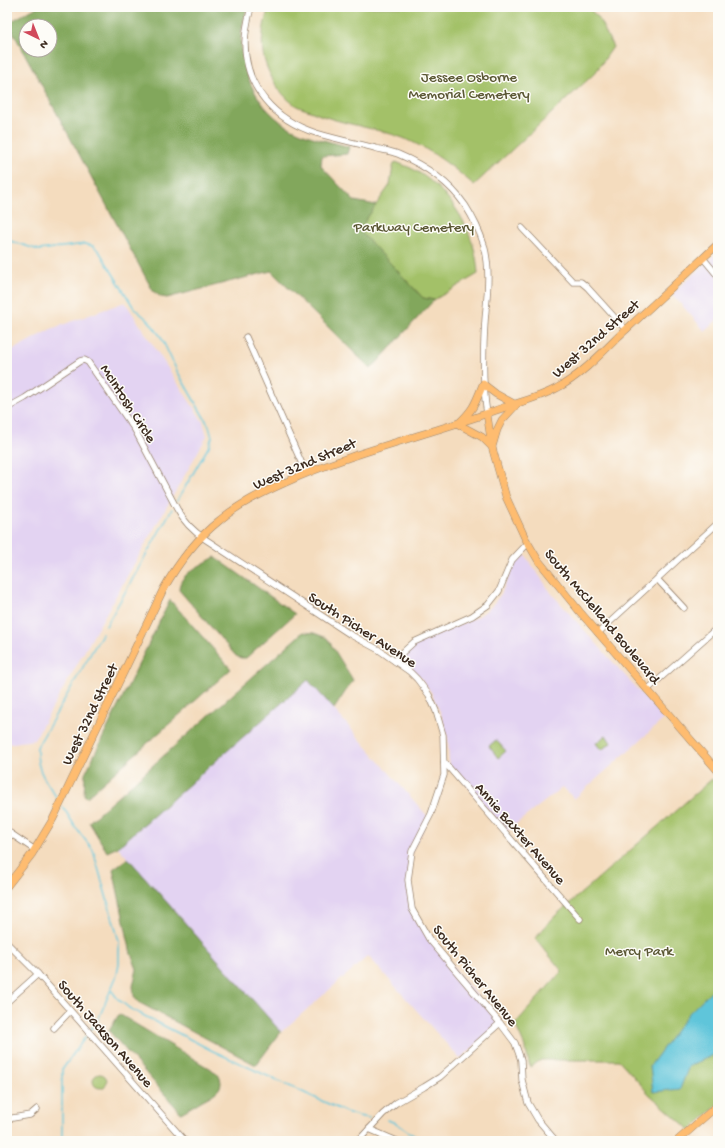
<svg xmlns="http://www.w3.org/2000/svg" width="725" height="1148" viewBox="0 0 725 1148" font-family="'Gochi Hand',sans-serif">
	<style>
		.built { fill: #e3d3f2 }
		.green { fill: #a3c168; stroke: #6f7643 }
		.forest { fill: #82a75c; stroke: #5e683d; fill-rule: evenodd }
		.water { fill: #5ec5da; stroke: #4c787c }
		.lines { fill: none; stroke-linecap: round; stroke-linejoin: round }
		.stream { stroke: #5ec5da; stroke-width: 1.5 }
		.minor-casing { stroke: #98836e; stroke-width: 7 }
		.major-casing { stroke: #98836e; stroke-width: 8 }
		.minor { stroke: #fff; stroke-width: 5.5 }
		.major { stroke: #febc70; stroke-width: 7 }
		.labels { text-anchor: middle; stroke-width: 3; stroke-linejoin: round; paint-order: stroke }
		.park-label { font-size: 15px; fill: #5a5734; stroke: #fdfcf7 }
		.street-label { font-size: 15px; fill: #3b2a1e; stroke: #fdfcf7 }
	</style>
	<rect width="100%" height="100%" fill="#fdfcf7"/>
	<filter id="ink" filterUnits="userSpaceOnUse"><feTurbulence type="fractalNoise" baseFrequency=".025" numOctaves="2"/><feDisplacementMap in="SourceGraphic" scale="8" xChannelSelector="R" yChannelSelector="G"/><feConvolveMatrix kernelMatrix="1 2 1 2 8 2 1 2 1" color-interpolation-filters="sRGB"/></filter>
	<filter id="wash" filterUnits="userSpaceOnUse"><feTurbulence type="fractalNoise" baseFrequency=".012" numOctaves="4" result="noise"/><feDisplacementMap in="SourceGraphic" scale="16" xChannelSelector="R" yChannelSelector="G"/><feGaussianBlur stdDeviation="0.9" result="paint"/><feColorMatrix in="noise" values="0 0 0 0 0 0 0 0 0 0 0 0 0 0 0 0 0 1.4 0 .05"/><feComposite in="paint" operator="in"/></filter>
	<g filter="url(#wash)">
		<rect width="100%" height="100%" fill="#f4dcbe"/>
		<g class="built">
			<polygon points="718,252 718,319 705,331 672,294"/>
			<polygon points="125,302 203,422 207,436 34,740 7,744 7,353 51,329"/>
			<polygon points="522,553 525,555 552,594 664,719 574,799 563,787 507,831 449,765 448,739 441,714 431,692 419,676 405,661 404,658 406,652 415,644 479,616 491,607 501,594 518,556"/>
			<polygon points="308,680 429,818 412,851 408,880 412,909 429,939 500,1023 460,1059 368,956 281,1032 118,847"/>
		</g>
		<g class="green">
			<path d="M 269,7 L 587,7 L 598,17 L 613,47 L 595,73 L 474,185 C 453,167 431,149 403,138 C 373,127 339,124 310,111 C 305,109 300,108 295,105 C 285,98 277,88 272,78 C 258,53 261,33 269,7 Z"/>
			<path d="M 396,162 C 403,165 412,168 418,172 C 453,194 476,233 478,274 L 434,300 L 423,298 L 358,230 L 390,185 L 393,166 Z"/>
			<polygon points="606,735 611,743 601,750 596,743"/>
			<polygon points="496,740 506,751 498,758 489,746"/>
			<polygon points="712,779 718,787 718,1105 690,1130 649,1094 619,1060 541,1060 530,1067 525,1047 515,1024 562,971 535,938 555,916"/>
			<circle cx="100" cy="1081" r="7"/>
		</g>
		<g class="forest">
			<path d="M 37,7 L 247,7 C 245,18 240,32 241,43 C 243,81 263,117 299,132 C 315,139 333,142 349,147 L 347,154 L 322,156 L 321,166 L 354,201 L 376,205 L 359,230 L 423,298 L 434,300 L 371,369 L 271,271 L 167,298 L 161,297 L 153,291 L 8,23 ZM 26,26 L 50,26 L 50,50 L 26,50 Z"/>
			<path d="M 215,557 L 295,614 L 246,658 L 241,658 L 236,656 L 179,590 C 179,573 202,565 215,557 Z"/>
			<polygon points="170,600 231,669 87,797 84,795 85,774"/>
			<polygon points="303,632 314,633 327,638 353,680 334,709 308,680 118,847 107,852 89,822"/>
			<polygon points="128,858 281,1032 256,1065 138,1002 134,996 133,986 137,969 131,954 113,869"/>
			<path d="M 119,1014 L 217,1073 C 228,1088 214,1094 201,1101 C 195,1105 188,1109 181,1113 L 109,1031 Z"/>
		</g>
		<polygon class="water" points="718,984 718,1020 713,1023 718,1036 718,1053 689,1066 680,1089 653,1092 650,1066 688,1014"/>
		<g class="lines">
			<g class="stream">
				<polyline points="7,240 39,250 85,244 93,246 99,251 134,308 149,321 161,337 177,371 209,426 212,437 209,446 177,501"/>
				<polyline points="106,626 172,509"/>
				<path d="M 57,798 C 45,780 36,770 37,747 L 102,634"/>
				<polyline points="63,807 76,828 93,850 119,941 119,963 117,975 98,1020 91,1029"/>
				<polyline points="111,990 118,999 129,1008 213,1051 346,1112 358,1116 369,1118"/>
				<polyline points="387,1120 396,1123 422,1141"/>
				<polyline points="62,1141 62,1070 86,1036"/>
			</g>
		</g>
	</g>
	<g filter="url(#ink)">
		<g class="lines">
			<g class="minor-casing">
				<g id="minor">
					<path d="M 251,7 C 248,19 245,31 245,43 C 245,88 275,120 316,133 C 336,139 355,143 375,148 C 382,150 391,151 398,154 C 424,165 449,182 465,205 C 472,216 480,232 484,245 C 491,270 487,295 485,321 C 483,352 482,383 487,414"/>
					<polyline points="522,228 573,282 581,282 587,287 626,330"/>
					<polyline points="703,258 718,276"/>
					<polyline points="246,337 306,473"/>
					<path d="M 7,408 L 25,398 L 80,361 L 84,360 L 88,362 L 135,430 L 177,509 C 184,522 193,531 205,539 L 351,635 L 379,650 L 410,672 L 417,679 L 429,695 L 436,711 L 443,735 L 444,775 L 431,814 L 412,851 L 408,880 L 412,909 L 429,939 L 500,1023 L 515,1043 L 521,1060 L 522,1080 L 528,1103 L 538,1120 L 556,1141"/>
					<polyline points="657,579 684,608"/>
					<polyline points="598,633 718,523"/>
					<polyline points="395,661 403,652 414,642 472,616 488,605 499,591 512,560 528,543"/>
					<polyline points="647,690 718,627"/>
					<polyline points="444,762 580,919"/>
					<polyline points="7,831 35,850"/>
					<polyline points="7,943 38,974 185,1141"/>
					<polyline points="7,1002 38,974"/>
					<polyline points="54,1028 70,1011"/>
					<polyline points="7,1119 30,1115 37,1109"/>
					<polyline points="369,1129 397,1141"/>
					<polyline points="358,1141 383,1114 396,1103 424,1087 440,1077 500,1023"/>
				</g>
			</g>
			<g class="major-casing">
				<g id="major">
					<path d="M 483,384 L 496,394 L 516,405 L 502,420 L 497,430 L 492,447 L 482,437 L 458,424 C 474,409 475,404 483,384 Z"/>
					<polyline points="487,414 492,447 506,497 525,538 538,560 580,612 718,771"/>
					<path d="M 7,886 L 32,854 L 53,819 L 163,590 C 178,563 196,539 220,520 C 239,504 262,493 284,483 C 352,452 424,436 494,411 C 515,403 537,399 557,388 C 579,377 602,353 619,336 C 652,306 685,275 718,244"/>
					<polyline points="677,1141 718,1105"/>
				</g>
			</g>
			<use href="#minor" class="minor"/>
			<use href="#major" class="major"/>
		</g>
	</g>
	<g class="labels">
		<g class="park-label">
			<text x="469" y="81">Jessee Osborne<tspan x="469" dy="17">Memorial Cemetery</tspan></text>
			<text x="414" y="231">Parkway Cemetery</text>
			<text x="639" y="955">Mercy Park</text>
		</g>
		<g class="street-label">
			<text transform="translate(595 338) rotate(-41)" y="5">West 32nd Street</text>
			<text transform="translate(129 403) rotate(57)" y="5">McIntosh Circle</text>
			<text transform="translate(304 463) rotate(-23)" y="5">West 32nd Street</text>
			<text transform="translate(603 616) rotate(50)" y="5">South McClelland Boulevard</text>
			<text transform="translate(363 629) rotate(33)" y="5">South Picher Avenue</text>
			<text transform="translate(89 714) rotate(-64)" y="5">West 32nd Street</text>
			<text transform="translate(521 833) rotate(49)" y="5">Annie Baxter Avenue</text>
			<text transform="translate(476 975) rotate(51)" y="5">South Picher Avenue</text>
			<text transform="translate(106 1033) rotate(49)" y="5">South Jackson Avenue</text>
		</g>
	</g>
	<rect width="725" height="1148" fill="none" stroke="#fdfcf7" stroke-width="24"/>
	<g transform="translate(38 38) rotate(137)"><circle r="19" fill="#fdfcf7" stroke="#afa8a0"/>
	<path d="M0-3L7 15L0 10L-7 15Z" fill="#d1495b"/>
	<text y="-6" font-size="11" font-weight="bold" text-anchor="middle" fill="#3b2a1e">N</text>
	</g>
</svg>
